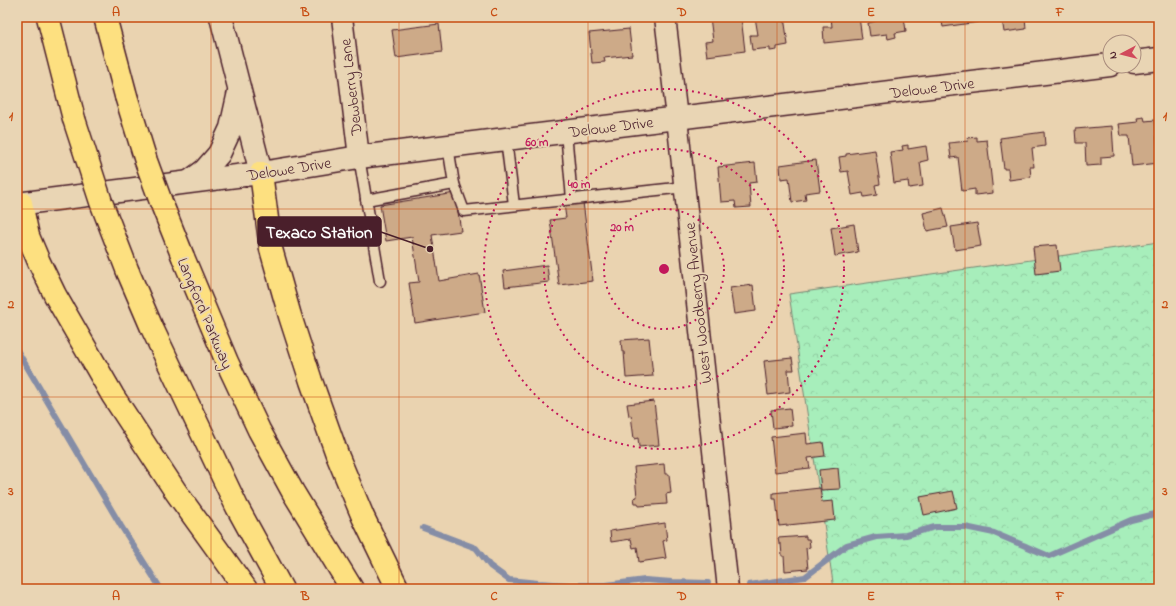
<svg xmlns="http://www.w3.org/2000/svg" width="1176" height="606" viewBox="0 0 1176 606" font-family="'Indie Flower',sans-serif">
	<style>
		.forest { fill: url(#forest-crowns); stroke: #788673 }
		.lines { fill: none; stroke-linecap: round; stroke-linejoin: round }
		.stream { stroke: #858da6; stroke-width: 6 }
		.building { fill: #cdaa88; stroke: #4a1f2b }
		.lane-casing { stroke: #4a1f2b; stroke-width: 13 }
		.street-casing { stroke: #4a1f2b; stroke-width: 23 }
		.secondary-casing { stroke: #4a1f2b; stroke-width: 25 }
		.highway-casing { stroke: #4a1f2b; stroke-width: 25 }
		.lane { stroke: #e9d5b4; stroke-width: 10 }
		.street { stroke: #e9d5b4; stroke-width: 20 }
		.secondary { stroke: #e9d5b4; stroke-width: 22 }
		.highway { stroke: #fde080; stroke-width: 22 }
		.highway-bridge-casing { stroke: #4a1f2b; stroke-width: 25; stroke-linecap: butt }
		.highway-bridge { stroke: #fde080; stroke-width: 22 }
		.grid { fill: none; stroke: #c84d12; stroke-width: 1; stroke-opacity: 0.55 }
		.ring { fill: none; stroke: #c2185b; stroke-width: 2; stroke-dasharray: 2 4 }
		.labels { text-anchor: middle; stroke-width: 3.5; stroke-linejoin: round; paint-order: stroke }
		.street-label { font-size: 16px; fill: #4a1f2b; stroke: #e9d5b4 }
		.centre { fill: #c2185b; stroke: #e9d5b4; stroke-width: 2 }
		.ring-label { font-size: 12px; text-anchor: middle; font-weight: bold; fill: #c2185b; stroke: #e9d5b4; stroke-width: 3.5; stroke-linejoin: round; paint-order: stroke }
		.leader { fill: none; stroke: #4a1f2b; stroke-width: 1.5 }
		.callout-dot { fill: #4a1f2b; stroke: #e9d5b4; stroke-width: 1.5 }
		.callout { fill: #4a1f2b; stroke: #4a1f2b; stroke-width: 1.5 }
		.callout-label { font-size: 17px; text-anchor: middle; font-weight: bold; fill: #fff }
		.neatline { fill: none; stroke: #c84d12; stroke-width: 1.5 }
		.grid-label { font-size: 13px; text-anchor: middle; font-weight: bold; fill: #c84d12 }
	</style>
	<defs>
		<pattern id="forest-crowns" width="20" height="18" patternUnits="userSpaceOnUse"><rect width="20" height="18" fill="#a7eebb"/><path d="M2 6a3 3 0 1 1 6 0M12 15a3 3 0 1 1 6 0" fill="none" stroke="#91cca1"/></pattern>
	</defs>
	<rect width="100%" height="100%" fill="#ead3b0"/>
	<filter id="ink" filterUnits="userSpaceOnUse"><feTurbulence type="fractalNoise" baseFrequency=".025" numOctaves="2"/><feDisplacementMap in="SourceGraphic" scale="8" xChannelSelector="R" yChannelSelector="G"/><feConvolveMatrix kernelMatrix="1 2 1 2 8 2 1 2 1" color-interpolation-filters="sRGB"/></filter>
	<g filter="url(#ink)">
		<polygon class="forest" points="1159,242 1159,589 834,589 789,294"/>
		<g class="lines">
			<g class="stream">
				<polyline points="17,350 121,526 161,589"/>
				<polyline points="423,528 476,548 490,566 509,580 538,583 570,585 606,585 645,580 672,582 708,583"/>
				<polyline points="749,585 805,577 847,545 876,537 906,535 935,527 965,527 994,533 1049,556 1131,520 1159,513"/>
			</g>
		</g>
		<g class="building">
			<polygon points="710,17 741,17 745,51 707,56 705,42 713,41"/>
			<polygon points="755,17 784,17 788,45 777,47 777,50 770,51 770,48 752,50 750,35 758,35"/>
			<polygon points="831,17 859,17 862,39 824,43 823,27 832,27"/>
			<polygon points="876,17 904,17 906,31 895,33 896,37 888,39 887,34 870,36 868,23 876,21"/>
			<polygon points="941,17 978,17 979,22 943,27"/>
			<polygon points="987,17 1025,17 1026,29 1004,32 1002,19 987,21"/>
			<polygon points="439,24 442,52 396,58 392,30"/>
			<polygon points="629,29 632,55 604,58 605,62 592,63 589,33"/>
			<polygon points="1144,117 1145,121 1155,120 1159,163 1132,166 1129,136 1121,136 1119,124 1138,122 1137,118"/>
			<polygon points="1112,126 1114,156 1101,157 1101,165 1086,166 1085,143 1076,143 1075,129"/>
			<polygon points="1044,132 1045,146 1032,148 1034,167 1030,167 1031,177 1009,180 1008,169 1004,169 1000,138"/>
			<polygon points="977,137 977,141 987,140 993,193 975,195 975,189 962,191 958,157 951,158 949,143 968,141 967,138"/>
			<polygon points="908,145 908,149 926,146 928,160 920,162 923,186 909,188 908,181 894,183 890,152 903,150 902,146"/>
			<polygon points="875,150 880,184 875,185 877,195 864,197 863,193 852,195 848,171 841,172 839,157 846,156 846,154"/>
			<polygon points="816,160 820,191 805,193 806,200 792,202 789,178 781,179 780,165"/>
			<polygon points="755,163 757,182 749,183 751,207 736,208 735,201 721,202 718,167"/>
			<polygon points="455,193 461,231 432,235 439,281 479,274 485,312 415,323 409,283 419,282 412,237 386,241 380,205"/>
			<polygon points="583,202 593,281 559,285 550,220 566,218 564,204"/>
			<polygon points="943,208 948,227 927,231 923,213"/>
			<polygon points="977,223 981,246 955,250 951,227"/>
			<polygon points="854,224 858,252 835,256 831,228"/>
			<polygon points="1057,245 1060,271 1036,274 1033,247"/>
			<polygon points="547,265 549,282 505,287 503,271"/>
			<polygon points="753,285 756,311 734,314 730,288"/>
			<polygon points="649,338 653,376 626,378 624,352 622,352 621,340"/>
			<polygon points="792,358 794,370 788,370 790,392 768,395 764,361"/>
			<polygon points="654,401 659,445 639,447 638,438 634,439 631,415 629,416 627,404"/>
			<polygon points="790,408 792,426 773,428 771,410"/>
			<polygon points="806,433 807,444 823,442 825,456 808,458 810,468 775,472 771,437"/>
			<polygon points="664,464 665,474 669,474 671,493 666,494 667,504 639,506 638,503 635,503 634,498 637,497 634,467"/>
			<polygon points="838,468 840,489 821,490 819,470"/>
			<polygon points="820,488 822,502 833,501 835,520 779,526 776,499 773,499 773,493"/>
			<polygon points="953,491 957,508 924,515 920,497"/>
			<polygon points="665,523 667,540 663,541 666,558 639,562 637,547 633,548 631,539 611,542 610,531"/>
			<polygon points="806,536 806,539 809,539 810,547 806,548 808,569 785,571 784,556 782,556 781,544 779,544 778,538"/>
		</g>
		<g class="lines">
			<g class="lane-casing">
				<g id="lane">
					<polyline points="566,132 572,199"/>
					<polyline points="506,139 514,205"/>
					<polyline points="359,157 380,281"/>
					<polyline points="454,184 464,211 685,187"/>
					<polyline points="366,200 454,184 448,146"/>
				</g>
			</g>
			<g class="street-casing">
				<g id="street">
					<polyline points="342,17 359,157"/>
					<polyline points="665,17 677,118 728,589"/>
				</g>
			</g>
			<g class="secondary-casing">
				<g id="secondary">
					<polyline points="221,17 261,173"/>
					<polyline points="1134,62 1159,59"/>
					<polyline points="190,181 205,170 219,154 231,128 239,92"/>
					<polyline points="17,204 261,173 359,157 1110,65"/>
				</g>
			</g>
			<g class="highway-casing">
				<g id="highway">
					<polyline points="48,17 74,119"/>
					<polyline points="105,17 126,96"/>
					<polyline points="261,173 271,249 290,316 311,381 338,457 363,517 398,589"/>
					<polyline points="21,203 28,236 39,262 55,295 113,396 176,492 246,589"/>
					<polyline points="183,257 227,362 259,430 293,492 352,589"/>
					<polyline points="128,272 152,328 237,507 282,589"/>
				</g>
			</g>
			<use href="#lane" class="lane"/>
			<use href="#street" class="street"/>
			<use href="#secondary" class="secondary"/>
			<use href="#highway" class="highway"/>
			<g class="highway-bridge-casing">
				<g id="highway-bridge">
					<polyline points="126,96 146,161 161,202 183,257"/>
					<polyline points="74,119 101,202 128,272"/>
				</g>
			</g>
			<use href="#highway-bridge" class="highway-bridge"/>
		</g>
	</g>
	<path class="grid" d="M 211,17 L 211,589M 399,17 L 399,589M 588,17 L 588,589M 777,17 L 777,589M 965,17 L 965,589M 17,209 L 1159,209M 17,397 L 1159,397"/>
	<g class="ring">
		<circle cx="664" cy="269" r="60"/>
		<circle cx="664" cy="269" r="120"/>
		<circle cx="664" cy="269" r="180"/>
	</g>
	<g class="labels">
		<g class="street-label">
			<text transform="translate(350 87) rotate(-97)" y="6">Dewberry Lane</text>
			<text transform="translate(932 87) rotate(-7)" y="6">Delowe Drive</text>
			<text transform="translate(611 126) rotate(-7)" y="6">Delowe Drive</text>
			<text transform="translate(289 168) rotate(-9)" y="6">Delowe Drive</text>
			<text transform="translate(697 303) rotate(-96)" y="6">West Woodberry Avenue</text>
			<text transform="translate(206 313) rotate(67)" y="6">Langford Parkway</text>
		</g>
	</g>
	<circle cx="664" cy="269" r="6" class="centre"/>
	<g class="ring-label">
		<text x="537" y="146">60 m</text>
		<text x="579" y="188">40 m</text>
		<text x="622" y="231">20 m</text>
	</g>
	<path class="leader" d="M430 249L381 232"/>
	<circle class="callout-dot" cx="430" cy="249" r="4"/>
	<rect class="callout" x="258" y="217" width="123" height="29" rx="4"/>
	<g class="callout-label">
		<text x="319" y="238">Texaco Station</text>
	</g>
	<rect width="1176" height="606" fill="none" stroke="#e9d5b4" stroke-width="44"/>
	<g transform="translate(1122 54) rotate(263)"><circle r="19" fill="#e9d5b4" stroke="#a98c7d"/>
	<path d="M0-3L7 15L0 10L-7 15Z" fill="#d1495b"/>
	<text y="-6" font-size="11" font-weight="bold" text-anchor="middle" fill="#4a1f2b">N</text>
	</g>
	<rect x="22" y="22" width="1132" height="562" class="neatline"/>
	<g class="grid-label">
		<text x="116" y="16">A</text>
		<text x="305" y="16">B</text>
		<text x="494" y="16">C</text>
		<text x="682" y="16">D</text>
		<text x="871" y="16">E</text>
		<text x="1060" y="16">F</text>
		<text x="11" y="120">1</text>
		<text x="1165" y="120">1</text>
		<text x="11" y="308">2</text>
		<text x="1165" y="308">2</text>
		<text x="11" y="495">3</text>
		<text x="1165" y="495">3</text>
		<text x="116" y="600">A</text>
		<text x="305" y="600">B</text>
		<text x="494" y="600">C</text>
		<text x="682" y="600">D</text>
		<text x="871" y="600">E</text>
		<text x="1060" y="600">F</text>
	</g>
</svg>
